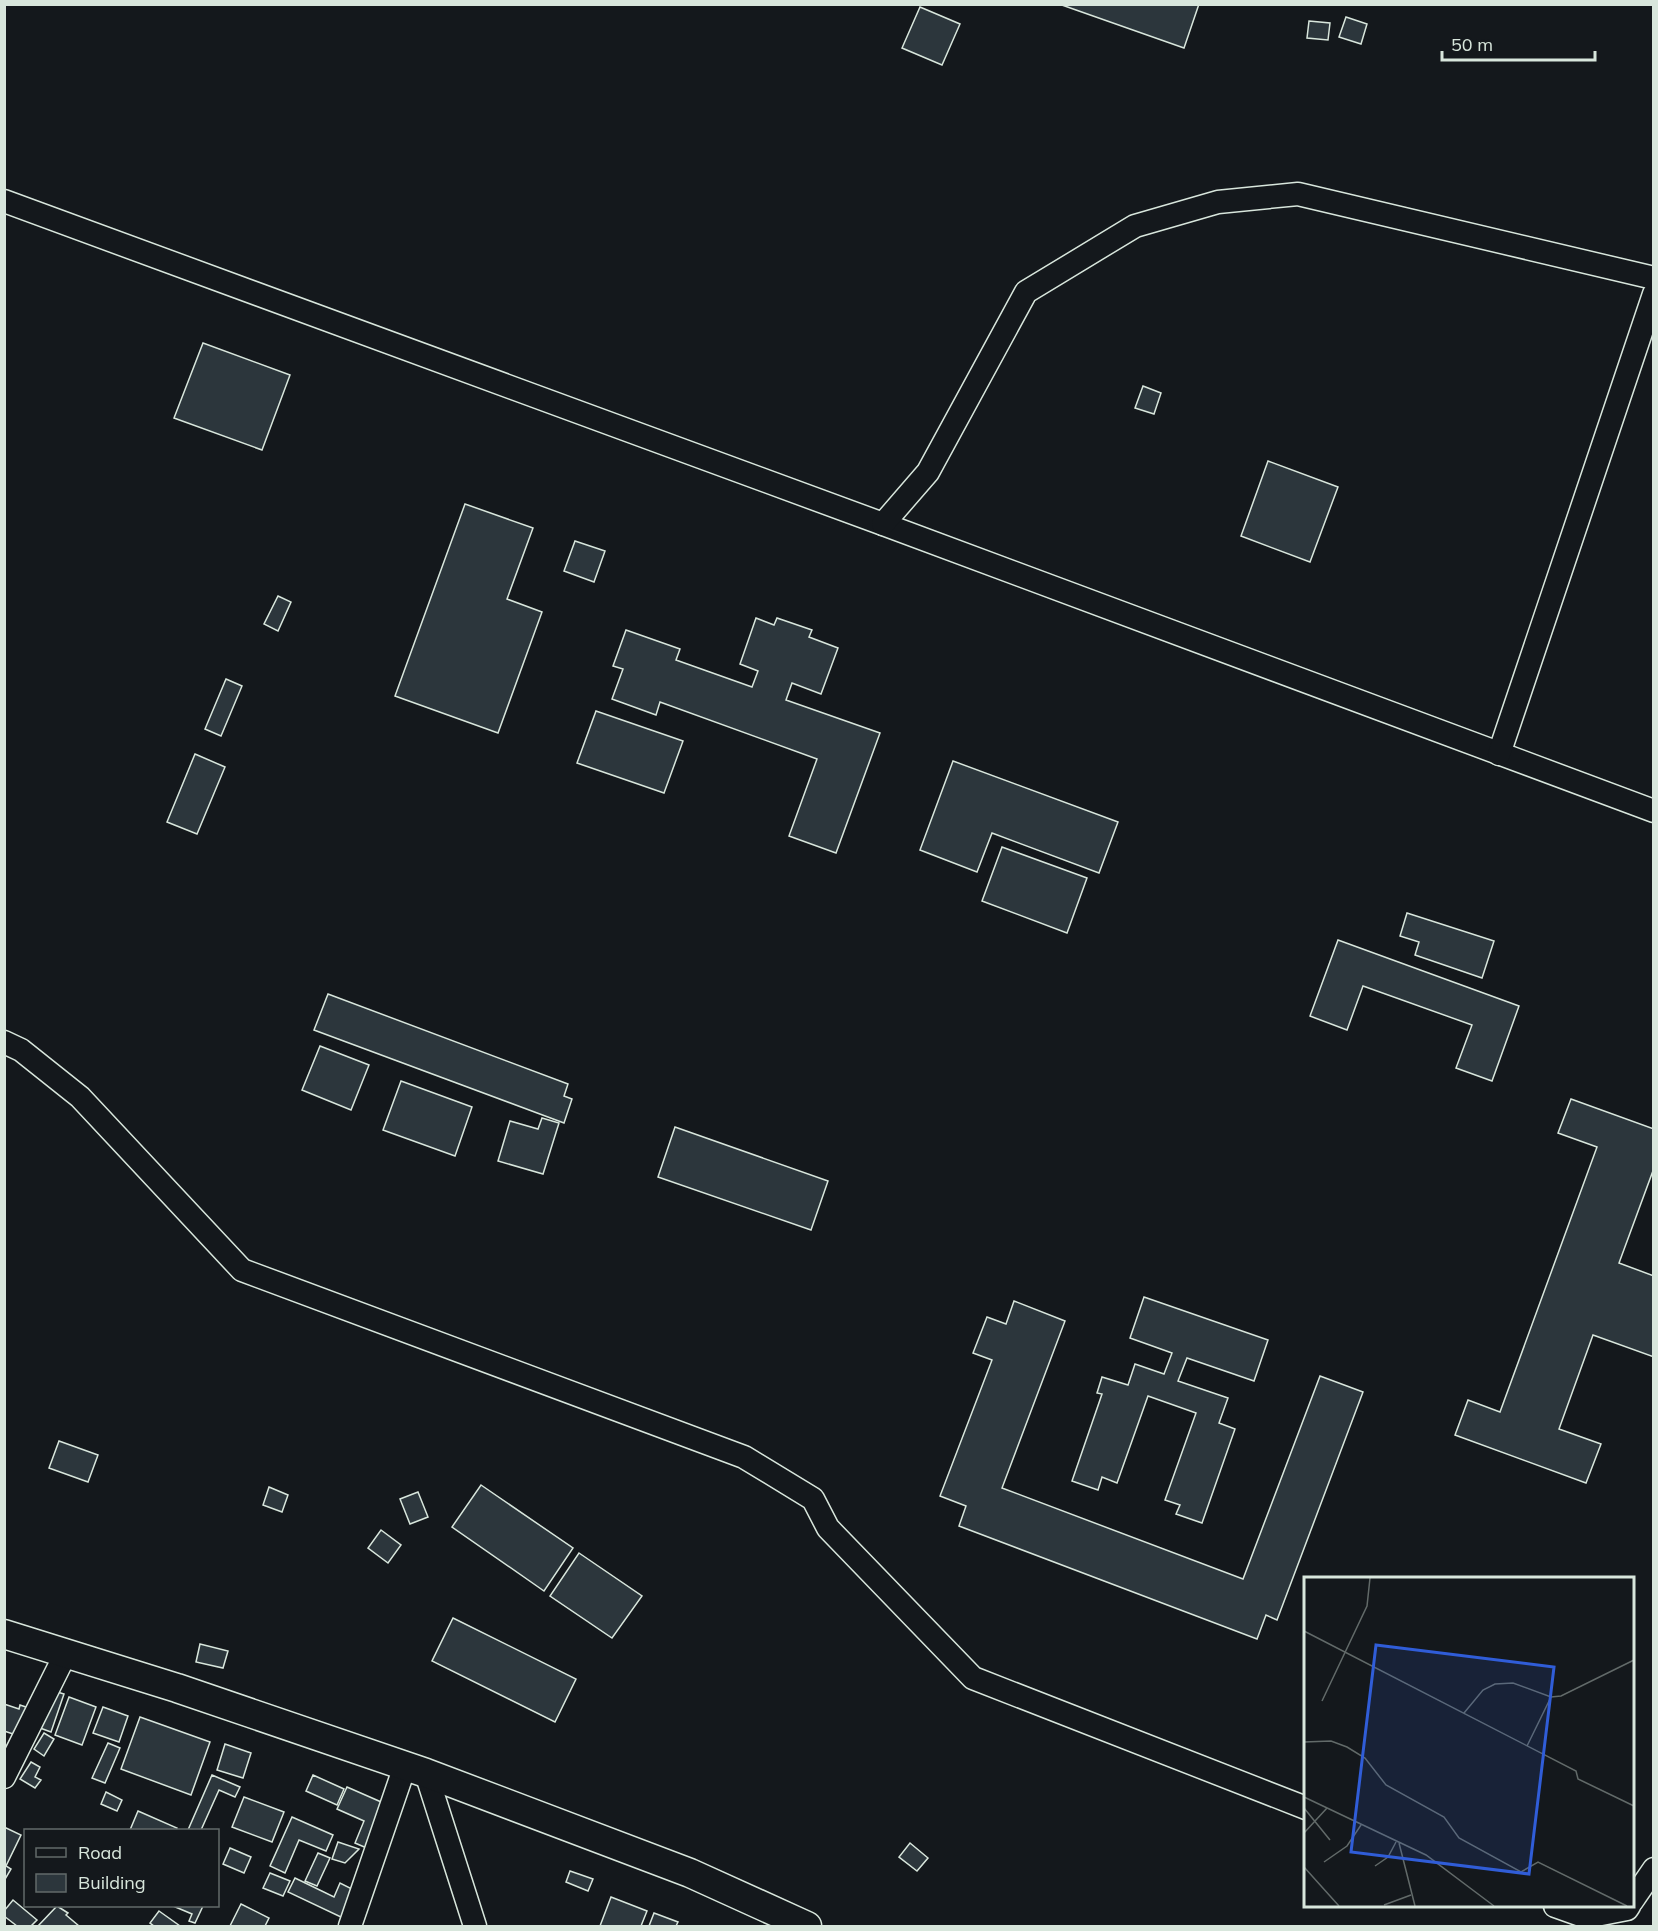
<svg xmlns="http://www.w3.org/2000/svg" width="1658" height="1931" viewBox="0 0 1658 1931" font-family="Mulish,sans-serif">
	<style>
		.building { fill: #2c363c; stroke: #d8e6dc; stroke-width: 1.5 }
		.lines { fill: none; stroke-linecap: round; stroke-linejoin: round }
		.minor-casing { stroke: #d8e6dc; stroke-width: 25 }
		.major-casing { stroke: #d8e6dc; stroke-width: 31 }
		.minor { stroke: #14181c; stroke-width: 22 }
		.major { stroke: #14181c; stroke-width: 28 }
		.inset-road { fill: none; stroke: #626a69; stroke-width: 1.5 }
		.view { fill: #305dd8; fill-opacity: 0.15; stroke: #305dd8; stroke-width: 3 }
		.inset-edge { fill: none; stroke: #d8e6dc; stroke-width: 3 }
	</style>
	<rect width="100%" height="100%" fill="#14181c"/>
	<g class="building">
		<polygon points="1059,4 1199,4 1184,48"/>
		<polygon points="920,7 960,24 942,65 902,48"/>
		<polygon points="1346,17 1367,24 1361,44 1339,37"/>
		<polygon points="1309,21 1330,23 1328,40 1307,38"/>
		<polygon points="203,343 290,375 262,450 174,418"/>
		<polygon points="1143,386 1161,393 1154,414 1135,408"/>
		<polygon points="1268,461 1338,487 1310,562 1241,536"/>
		<polygon points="465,504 533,528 507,599 542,612 498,733 395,696"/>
		<polygon points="575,541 605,551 594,582 564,571"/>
		<polygon points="278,596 291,602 278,631 264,624"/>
		<polygon points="756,618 774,625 777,618 812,630 809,637 838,648 821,694 792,683 786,700 880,733 836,853 789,836 817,759 660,702 656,715 612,699 623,669 613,666 626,630 680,649 676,660 752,687 758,671 740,664"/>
		<polygon points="226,679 242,686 221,736 205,729"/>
		<polygon points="596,711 683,741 664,793 577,763"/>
		<polygon points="195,754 225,767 197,834 167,822"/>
		<polygon points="953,761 1118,822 1099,873 992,833 977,872 920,850"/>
		<polygon points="1002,847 1087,878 1067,933 982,901"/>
		<polygon points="1407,913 1494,941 1482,978 1415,955 1419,942 1400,936"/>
		<polygon points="1338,940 1519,1006 1492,1081 1456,1068 1472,1025 1363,986 1347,1030 1310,1016"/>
		<polygon points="328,994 568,1084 564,1096 572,1099 564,1123 314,1030"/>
		<polygon points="320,1046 369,1065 351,1110 302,1090"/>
		<polygon points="401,1081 472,1107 455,1156 383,1130"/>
		<polygon points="1571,1099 1654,1129 1654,1168 1619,1263 1654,1276 1654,1357 1593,1335 1559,1429 1601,1444 1586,1483 1455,1435 1468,1400 1500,1412 1597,1147 1558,1133"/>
		<polygon points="542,1118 559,1123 543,1174 498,1161 510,1121 538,1129"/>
		<polygon points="675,1127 828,1181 811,1230 658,1177"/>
		<polygon points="1144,1297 1268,1340 1254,1381 1187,1358 1178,1381 1228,1398 1219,1423 1235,1429 1202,1523 1176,1514 1180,1505 1165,1500 1196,1413 1148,1396 1117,1483 1102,1477 1098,1490 1072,1481 1102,1394 1097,1393 1102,1377 1128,1385 1135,1364 1164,1374 1172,1353 1130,1338"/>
		<polygon points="1014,1301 1065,1321 1002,1488 1243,1579 1320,1376 1363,1392 1277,1620 1266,1615 1257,1639 959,1526 966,1506 940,1496 992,1360 973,1353 987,1317 1006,1324"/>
		<polygon points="59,1441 98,1455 88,1482 49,1468"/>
		<polygon points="481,1485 573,1548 544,1591 452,1527"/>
		<polygon points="269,1487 288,1495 282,1512 263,1505"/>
		<polygon points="418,1492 428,1517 410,1524 400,1499"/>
		<polygon points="381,1530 401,1545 388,1563 368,1548"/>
		<polygon points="579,1553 642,1596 612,1638 550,1596"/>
		<polygon points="453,1618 576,1679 555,1722 432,1661"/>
		<polygon points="200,1644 228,1651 223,1668 196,1662"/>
		<polygon points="54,1691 64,1694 51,1732 40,1728"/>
		<polygon points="69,1697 96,1707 82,1745 55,1735"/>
		<polygon points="4,1704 19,1709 20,1705 32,1709 22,1737 4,1731"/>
		<polygon points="103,1707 128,1716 119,1742 93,1733"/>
		<polygon points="140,1717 210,1742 191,1795 121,1769"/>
		<polygon points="44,1733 54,1739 44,1756 34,1749"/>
		<polygon points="108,1743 120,1748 105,1783 92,1778"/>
		<polygon points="225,1744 251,1753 243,1778 217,1770"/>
		<polygon points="31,1762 40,1767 35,1777 41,1780 35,1788 20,1779"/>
		<polygon points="212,1775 240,1787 235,1797 219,1790 201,1830 188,1830"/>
		<polygon points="313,1775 344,1789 337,1805 306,1791"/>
		<polygon points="347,1787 388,1805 369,1849 355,1843 364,1821 337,1809"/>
		<polygon points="106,1792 122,1800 117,1811 101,1804"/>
		<polygon points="244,1797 284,1812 272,1842 232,1827"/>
		<polygon points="138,1811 177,1828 176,1830 130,1830"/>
		<polygon points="292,1817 333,1835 326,1851 299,1840 285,1873 270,1866"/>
		<polygon points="4,1827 21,1835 6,1866 11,1869 4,1881"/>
		<polygon points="338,1842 359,1849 345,1863 332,1859"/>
		<polygon points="910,1843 928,1858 917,1871 899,1857"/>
		<polygon points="230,1848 251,1857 244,1873 223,1864"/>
		<polygon points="318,1853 330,1858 317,1886 305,1881"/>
		<polygon points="570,1871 593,1879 588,1891 566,1882"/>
		<polygon points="270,1873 290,1881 283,1896 263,1888"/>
		<polygon points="295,1878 334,1897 340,1883 356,1891 343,1918 288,1892"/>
		<polygon points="611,1897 647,1911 641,1926 600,1926"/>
		<polygon points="13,1900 37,1920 31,1926 17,1926 4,1916 4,1911"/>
		<polygon points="241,1904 269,1918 265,1926 230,1926"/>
		<polygon points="57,1906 68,1913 66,1915 79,1926 38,1926"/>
		<polygon points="173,1906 203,1906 195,1923 189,1921 192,1914"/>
		<polygon points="159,1911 180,1926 154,1926 150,1923"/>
		<polygon points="654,1913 678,1922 676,1926 649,1926"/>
	</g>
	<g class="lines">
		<g class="minor-casing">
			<g id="minor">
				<polyline points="4,201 883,524 1654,811"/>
				<polyline points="883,524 928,472 1026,292 1135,226 1218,202 1298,194 1654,278"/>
				<polyline points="1499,754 1654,294"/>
				<polyline points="4,1042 21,1050 80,1097 242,1270 744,1457 813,1499 828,1528 973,1678 1306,1808"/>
				<polyline points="426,1773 475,1926"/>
				<polyline points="4,1777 66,1653"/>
				<polyline points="1632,1901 1654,1869"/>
				<polyline points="1555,1906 1586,1917 1627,1909 1629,1906"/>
				<polyline points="350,1926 405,1766"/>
			</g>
		</g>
		<g class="major-casing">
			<polyline id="major" points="4,1634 177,1688 426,1773 690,1873 807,1926"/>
		</g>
		<use href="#minor" class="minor"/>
		<use href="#major" class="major"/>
	</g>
	<g transform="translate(1304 1577)">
		<rect width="330" height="330" fill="#14181c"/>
		<path class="inset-road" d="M 0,54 L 272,194 L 274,202 L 330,229M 18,124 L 63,29 L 66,1M 160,136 L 179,113 L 191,107 L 209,106 L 247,120 L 257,119 L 330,83M 0,165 L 27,164 L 43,170 L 61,181 L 82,208 L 140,240 L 155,261 L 217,295 L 234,285 L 323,329M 223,169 L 247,120M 0,220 L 122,278 L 190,329M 0,231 L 26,263M 0,256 L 23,231M 95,266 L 111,329M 20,285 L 43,269 L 57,248M 71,289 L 84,280 L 92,265M 0,290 L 35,329M 80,328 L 107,318"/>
		<path class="view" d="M 72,68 L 250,90 L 225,297 L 47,275 Z"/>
		<rect width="330" height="330" class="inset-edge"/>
	</g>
	<rect width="1658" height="1931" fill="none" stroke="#d8e6dc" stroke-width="12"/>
	<rect x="24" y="1829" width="195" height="78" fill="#14181c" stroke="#626a69" stroke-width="1.5"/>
	<rect x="36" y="1848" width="30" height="9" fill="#14181c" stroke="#626a69" stroke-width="1.5"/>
	<text x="78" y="1859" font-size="18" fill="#d8e6dc">Road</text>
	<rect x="36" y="1874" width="30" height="18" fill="#2c363c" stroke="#626a69" stroke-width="1.5"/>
	<text x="78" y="1889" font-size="18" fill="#d8e6dc">Building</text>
	<path d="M1442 51v9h153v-9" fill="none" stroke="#d8e6dc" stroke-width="3"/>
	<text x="1451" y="51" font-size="18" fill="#d8e6dc" stroke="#14181c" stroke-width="4.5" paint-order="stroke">50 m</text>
</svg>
